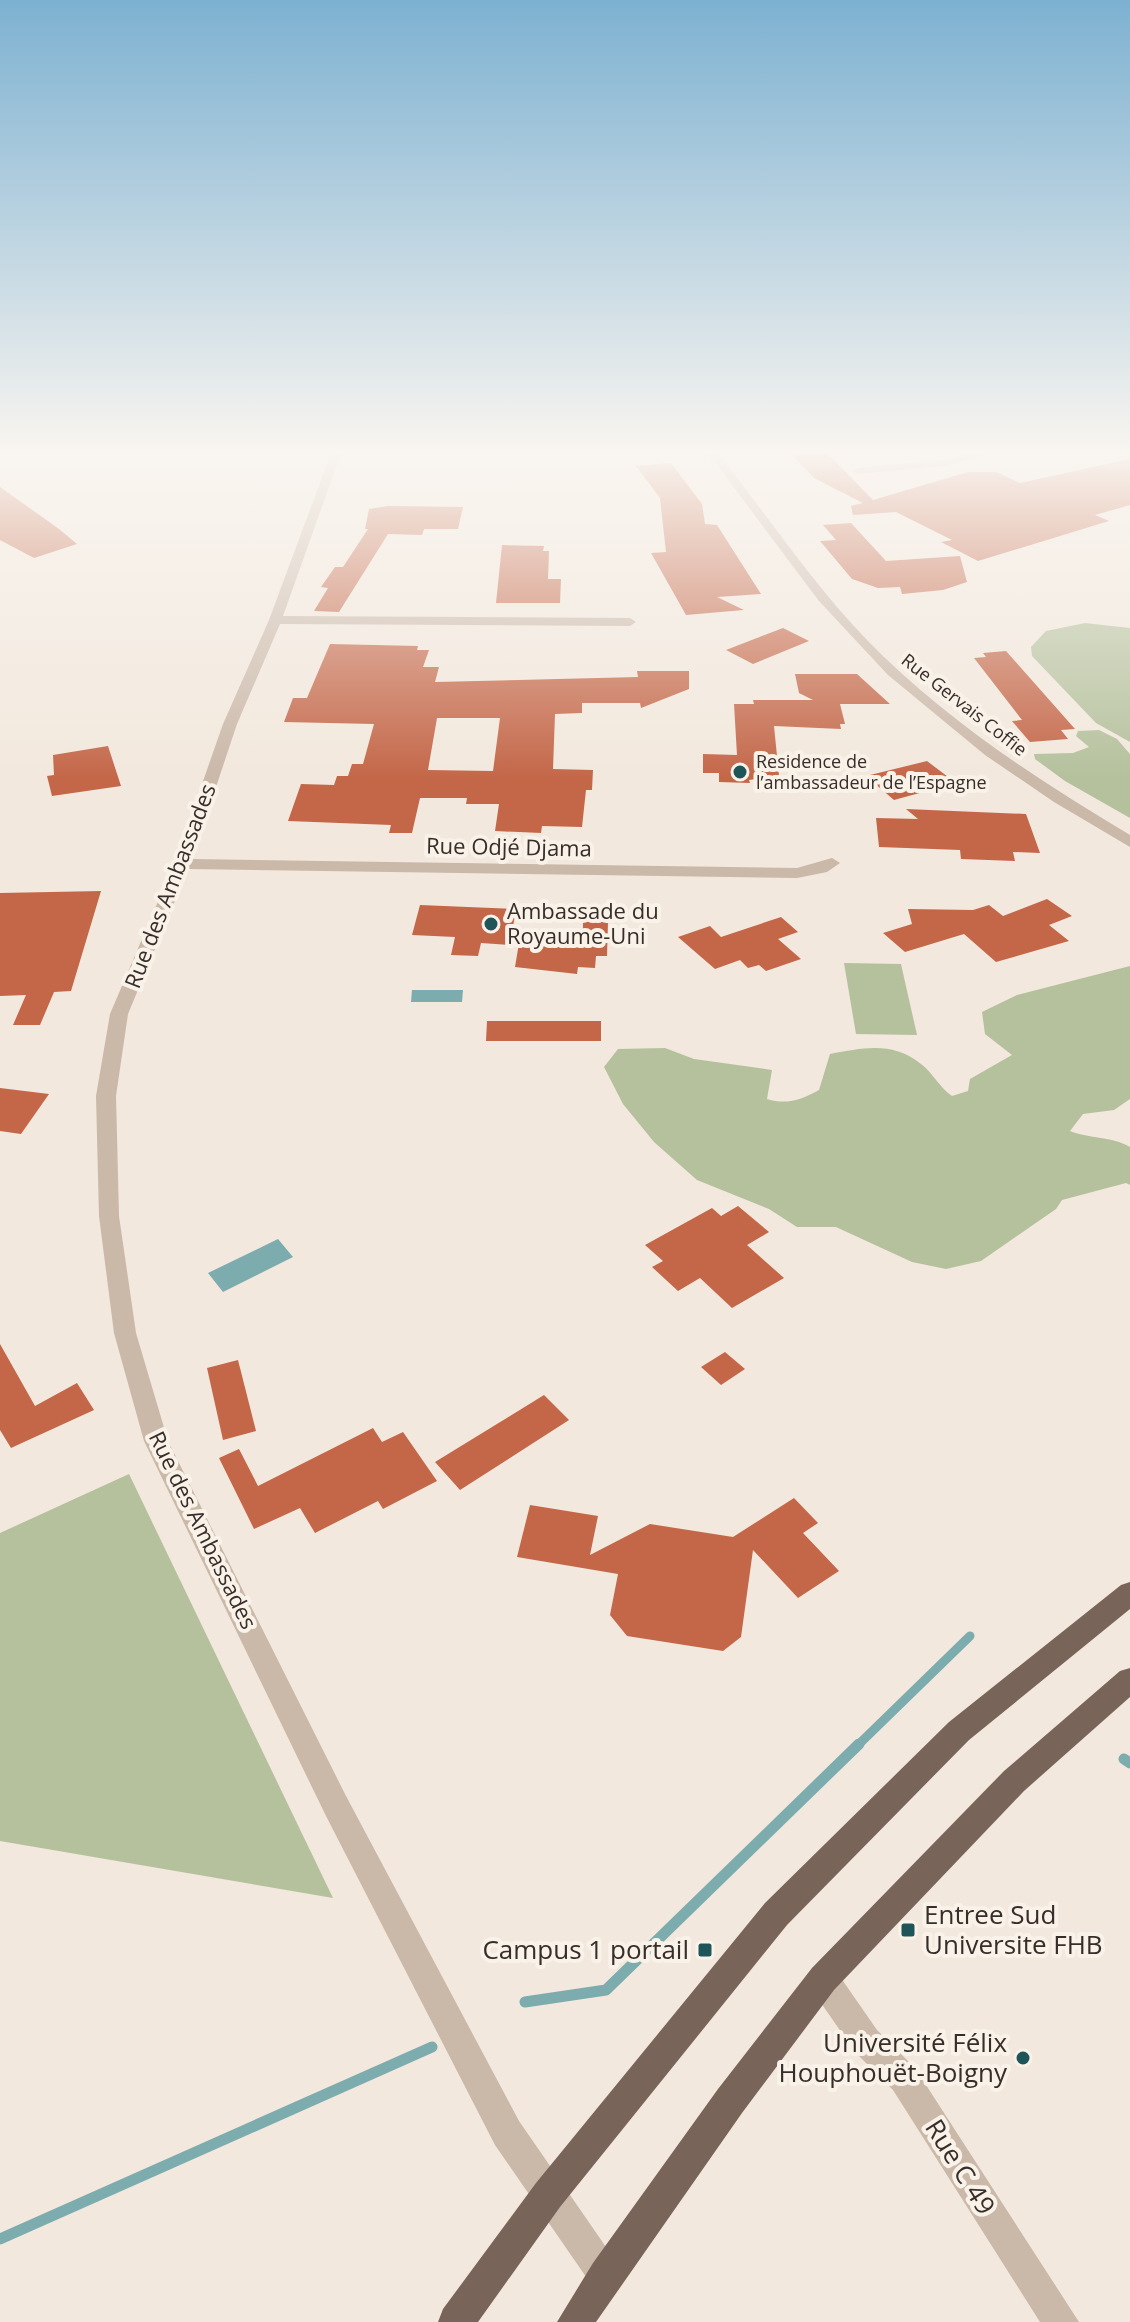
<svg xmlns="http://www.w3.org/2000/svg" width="1130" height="2322" viewBox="0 0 1130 2322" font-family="'Open Sans',sans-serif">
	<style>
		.green { fill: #b5c19d }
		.water { fill: #7cacae }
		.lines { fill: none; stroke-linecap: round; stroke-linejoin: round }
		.stream-far1 { stroke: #7cacae; stroke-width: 9 }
		.stream { stroke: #7cacae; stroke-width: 11 }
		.building { fill: #c46749; fill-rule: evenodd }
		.minor { fill: #cab8a9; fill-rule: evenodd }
		.major { fill: #79645a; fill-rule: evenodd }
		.poi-dot { fill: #1f5458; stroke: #f9f2e9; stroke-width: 3 }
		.labels { text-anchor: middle; stroke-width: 8; stroke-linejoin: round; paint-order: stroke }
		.far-street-label { font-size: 18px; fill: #372d29; stroke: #f9f2e9 }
		.far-poi-label { font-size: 18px; fill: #372d29; stroke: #f9f2e9; text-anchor: start }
		.street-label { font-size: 22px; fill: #372d29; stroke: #f9f2e9 }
		.poi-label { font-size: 22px; fill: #372d29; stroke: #f9f2e9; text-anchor: start }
		.near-poi-label { font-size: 26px; fill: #372d29; stroke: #f9f2e9; text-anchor: end }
		.near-street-label { font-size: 26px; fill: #372d29; stroke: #f9f2e9 }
	</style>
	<rect width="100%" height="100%" fill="#f2e8dd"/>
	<g class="green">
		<polygon points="1085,623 1130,628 1130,742 1096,723 1032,656 1031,647 1046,631"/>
		<polygon points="1099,730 1117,739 1130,754 1130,818 1065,781 1035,759 1034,754 1073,753 1089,747 1076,736 1078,731"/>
		<polygon points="844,963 901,964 917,1035 856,1034"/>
		<path d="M 1130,966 L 1130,1099 L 1114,1110 L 1083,1114 L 1070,1131 C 1090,1139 1111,1136 1130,1147 L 1130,1185 L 1126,1183 L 1062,1200 L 1056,1209 L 981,1261 L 946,1269 L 912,1262 L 836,1227 L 797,1227 L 769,1209 L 697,1180 L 654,1142 L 623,1104 L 604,1067 L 618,1049 L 665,1048 L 694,1059 L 772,1070 L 767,1099 C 787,1105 801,1100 819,1090 L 830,1054 C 864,1048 892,1041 921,1064 C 933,1073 939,1087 952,1096 L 968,1091 L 970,1079 L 1012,1055 L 985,1034 L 982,1012 L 1017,995 Z"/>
		<polygon points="129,1474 333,1898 0,1841 0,1533"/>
	</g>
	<g class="water">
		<polygon points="412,990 463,990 462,1002 411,1002"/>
		<polygon points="278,1239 293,1257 223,1292 208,1273"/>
	</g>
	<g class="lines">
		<polyline class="stream-far1" points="857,1746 970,1636"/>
		<g class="stream">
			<polyline points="1124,1759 1130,1763"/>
			<polyline points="525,2002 606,1990 859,1744"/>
			<polyline points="0,2239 432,2047"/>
		</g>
	</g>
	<g class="building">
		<polygon points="827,453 873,500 968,472 996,472 1020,483 1130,459 1130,505 1095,515 1109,521 978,561 941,542 952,540 896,512 853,515 851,506 863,503 814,478 793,456"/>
		<polygon points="671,463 702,504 705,524 717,525 761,594 717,597 744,610 686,615 651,553 666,552 660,498 636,466"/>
		<polygon points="0,487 59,529 77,544 34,558 0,540"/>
		<polygon points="388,506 463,507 458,529 424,529 422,535 388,534 339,612 314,611 328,588 321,587 335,567 343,567 368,529 365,529 369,509"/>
		<polygon points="851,523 886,561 960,556 967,582 943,590 902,594 900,587 878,588 852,579 820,541 836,540 823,525"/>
		<polygon points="502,545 544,546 543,551 549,551 548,579 561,579 560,603 496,603"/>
		<polygon points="783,628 809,641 753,664 726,650"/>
		<path d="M 330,644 L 418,646 L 417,650 L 429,650 L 423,667 L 439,667 L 435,682 L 638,677 L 637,671 L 689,671 L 689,689 L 641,708 L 640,703 L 582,703 L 582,713 L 555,714 L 553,769 L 593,770 L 592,790 L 586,790 L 582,827 L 542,826 L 541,833 L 495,831 L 499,804 L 466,804 L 467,798 L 420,798 L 412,833 L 389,833 L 391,825 L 288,821 L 301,784 L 334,785 L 337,776 L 348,776 L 352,764 L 363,764 L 374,724 L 284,722 L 293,698 L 307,698 ZM 437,718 L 500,718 L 493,771 L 428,770 Z"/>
		<polygon points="1006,651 1075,729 1061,730 1068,739 1030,742 1012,721 1022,720 974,658 986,657 983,653"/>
		<polygon points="795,674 857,674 890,704 840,704 845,724 840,724 841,729 774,726 779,776 749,780 750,783 719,782 719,773 703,773 703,754 737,755 734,704 754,704 753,700 813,700 799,693"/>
		<polygon points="108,746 121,786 52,796 47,776 54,775 53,755"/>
		<polygon points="927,761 956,783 894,800 866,776"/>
		<polygon points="906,809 1026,814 1040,853 1013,852 1015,861 961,859 960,850 879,847 876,818 918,819"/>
		<polygon points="101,891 71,991 54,992 40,1025 13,1025 26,995 0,996 0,893"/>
		<polygon points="1047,899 1072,916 1049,925 1069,941 996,962 964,934 905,952 883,933 912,924 908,909 973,910 989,905 1003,916"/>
		<polygon points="420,905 516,909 510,945 481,943 478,956 451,955 455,937 412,935"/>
		<polygon points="781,917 798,932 778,939 801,959 766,971 759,965 748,968 740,960 715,969 678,937 710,926 721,937"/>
		<polygon points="583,921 608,922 607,956 596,956 595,968 578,967 577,974 515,967 521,931 583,933"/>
		<polygon points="487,1021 601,1021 601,1041 486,1041"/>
		<polygon points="0,1088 49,1094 21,1134 0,1131"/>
		<polygon points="738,1206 769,1232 747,1245 784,1278 732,1308 700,1278 678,1291 652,1267 663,1261 645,1245 712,1208 721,1216"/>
		<polygon points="0,1344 35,1406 77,1383 94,1410 11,1448 0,1430"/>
		<polygon points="725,1352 745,1369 721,1385 701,1367"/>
		<polygon points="238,1360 256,1431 223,1440 207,1368"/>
		<polygon points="544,1395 569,1420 460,1490 435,1462"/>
		<polygon points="373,1428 382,1442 403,1432 437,1481 383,1509 378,1501 315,1533 300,1508 254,1529 219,1458 239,1449 258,1486"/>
		<polygon points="794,1498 818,1523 803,1533 839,1571 798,1598 753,1550 741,1637 723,1651 627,1636 610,1615 618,1574 517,1557 530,1505 598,1516 590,1555 650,1524 733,1537"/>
	</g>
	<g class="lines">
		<g class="minor">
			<polygon points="331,453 341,453 283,616 630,618 636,622 630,626 280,624 237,724 192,859 797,868 832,858 840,863 827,872 797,878 188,869 128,1014 116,1096 119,1216 136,1333 168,1441 346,1796 519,2121 617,2263 623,2275 617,2287 605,2293 593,2287 495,2145 326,1816 144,1441 114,1333 99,1216 96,1096 110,1014 174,864 223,724 269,620"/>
			<path d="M 708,453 L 718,453 C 767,515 811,582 866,639 C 943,718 1036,779 1130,835 L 1130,847 L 1054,802 L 985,755 L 888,675 L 819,601 Z"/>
			<polygon points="974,453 991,453 944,466 858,474 853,471 858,468 944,460"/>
			<polygon points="823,1963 834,1968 877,2030 915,2068 1079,2322 1040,2322 893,2090 855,2052 812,1990 807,1979 812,1968"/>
		</g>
		<g class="major">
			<polygon points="1130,1582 1130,1609 969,1740 787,1925 560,2207 478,2322 438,2322 443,2309 536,2183 765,1903 949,1722 1121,1585"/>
			<polygon points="1130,1668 1130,1697 1024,1791 834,1990 742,2113 596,2322 557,2322 593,2263 718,2089 812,1968 1004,1771 1120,1671"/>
		</g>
	</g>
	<linearGradient id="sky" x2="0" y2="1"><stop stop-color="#7db1d1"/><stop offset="0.58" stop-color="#f9f5f0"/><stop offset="1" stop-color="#f9f5f0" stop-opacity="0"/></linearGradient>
	<rect width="1130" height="778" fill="url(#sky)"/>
	<g class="poi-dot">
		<circle cx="740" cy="772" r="8"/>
		<circle cx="491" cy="924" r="8"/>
		<rect x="900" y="1922" width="16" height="16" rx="4"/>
		<rect x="697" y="1942" width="16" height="16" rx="4"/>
		<circle cx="1023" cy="2058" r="8"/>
	</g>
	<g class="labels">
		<g class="far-street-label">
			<text transform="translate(964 705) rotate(38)" y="6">Rue Gervais Coffie</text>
		</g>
		<g class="far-poi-label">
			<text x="756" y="768">Residence de<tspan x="756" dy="21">l’ambassadeur de l’Espagne</tspan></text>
		</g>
		<g class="street-label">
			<text transform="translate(509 847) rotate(1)" y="8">Rue Odjé Djama</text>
			<text transform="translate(170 886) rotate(-69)" y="8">Rue des Ambassades</text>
			<text transform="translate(203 1530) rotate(64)" y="8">Rue des Ambassades</text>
		</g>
		<g class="poi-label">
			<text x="507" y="919">Ambassade du<tspan x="507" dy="25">Royaume-Uni</tspan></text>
		</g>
		<g class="near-poi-label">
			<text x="924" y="1924" text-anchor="start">Entree Sud<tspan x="924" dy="30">Universite FHB</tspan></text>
			<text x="689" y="1959">Campus 1 portail</text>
			<text x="1007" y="2052">Université Félix<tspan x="1007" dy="30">Houphouët-Boigny</tspan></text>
		</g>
		<g class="near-street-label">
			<text transform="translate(960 2167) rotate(58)" y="9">Rue C 49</text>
		</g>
	</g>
</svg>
